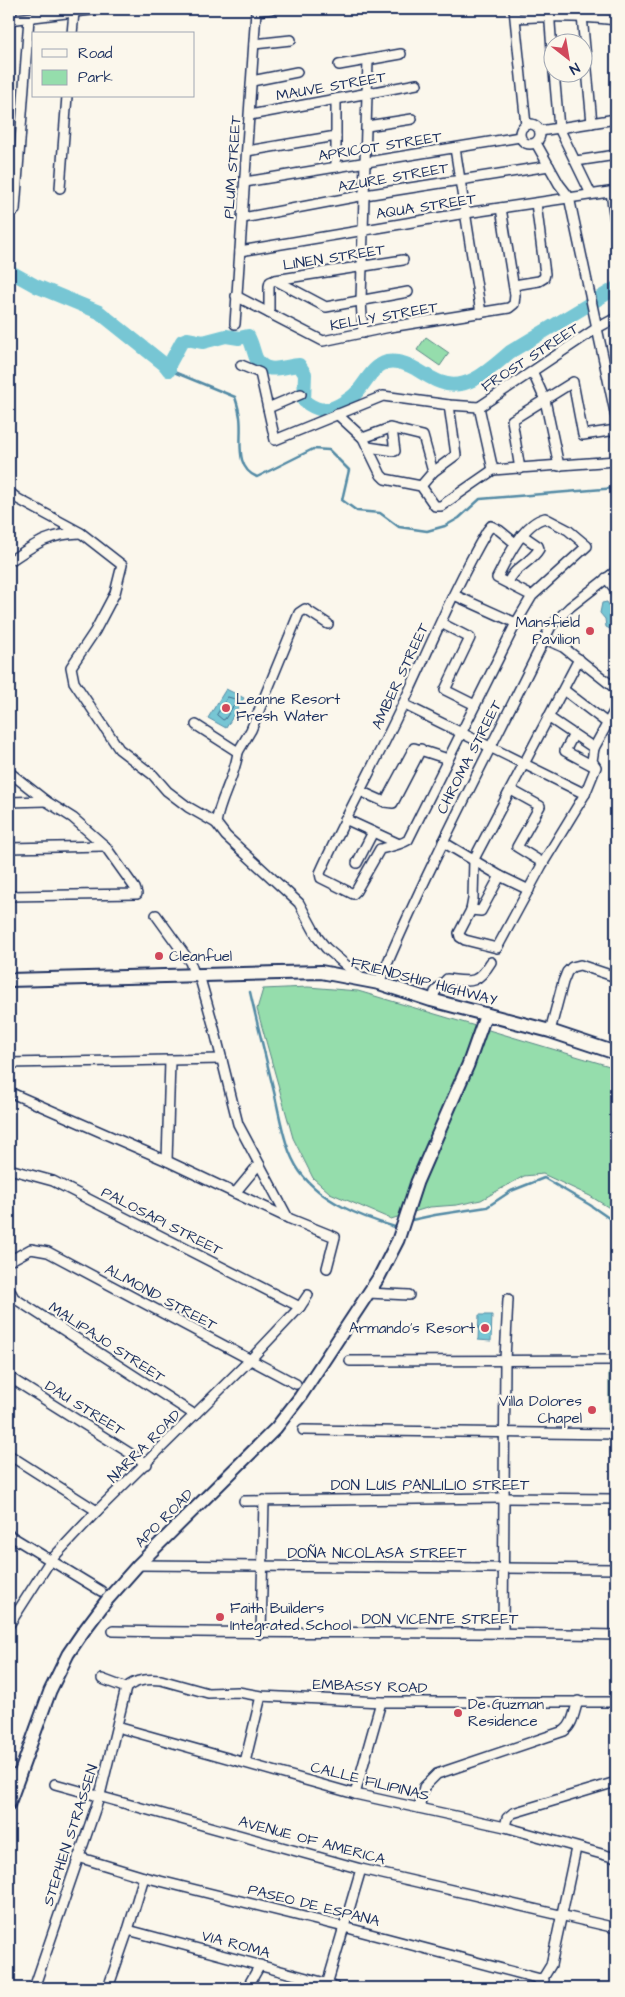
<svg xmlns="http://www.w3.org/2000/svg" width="625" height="1997" viewBox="0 0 625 1997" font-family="'Architects Daughter',sans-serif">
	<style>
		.green { fill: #95ddac; stroke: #588685 }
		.water { fill: #77c6d4; stroke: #528aa5 }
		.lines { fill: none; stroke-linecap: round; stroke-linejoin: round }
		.shore { stroke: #406b8d; stroke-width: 1 }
		.stream { stroke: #528aa5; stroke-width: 2.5 }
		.river { stroke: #77c6d4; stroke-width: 14 }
		.street-casing { stroke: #1b2f5e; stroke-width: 12 }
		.secondary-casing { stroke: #1b2f5e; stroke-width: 15 }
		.primary-casing { stroke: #1b2f5e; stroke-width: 16 }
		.street { stroke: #fbf7ec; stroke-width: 9 }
		.secondary { stroke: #fbf7ec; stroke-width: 11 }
		.primary { stroke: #fbf7ec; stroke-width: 12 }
		.poi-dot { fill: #d1495b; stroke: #fbf7ec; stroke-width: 2 }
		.labels { text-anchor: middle; stroke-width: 4.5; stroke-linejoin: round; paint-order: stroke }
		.street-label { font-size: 15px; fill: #1b2f5e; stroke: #fbf7ec }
		.poi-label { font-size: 15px; fill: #1b2f5e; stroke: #fbf7ec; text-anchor: start }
	</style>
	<rect width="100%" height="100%" fill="#fbf7ec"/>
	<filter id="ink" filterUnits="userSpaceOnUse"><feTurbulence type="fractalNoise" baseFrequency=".02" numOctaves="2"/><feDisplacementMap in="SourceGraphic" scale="10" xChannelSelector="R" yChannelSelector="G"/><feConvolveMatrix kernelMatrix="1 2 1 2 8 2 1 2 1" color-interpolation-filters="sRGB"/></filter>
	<g filter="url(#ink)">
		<g class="green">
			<polygon points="426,337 449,353 440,366 417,350"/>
			<polygon points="308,987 358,991 616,1068 616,1212 590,1196 543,1174 524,1176 481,1200 457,1205 430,1207 391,1219 330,1193 313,1178 293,1138 257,1009 263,989"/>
			<rect x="609" y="1373" width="7" height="57"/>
		</g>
		<g class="water">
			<polygon points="607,602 615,615 616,632 606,627 605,619 600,613 602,603"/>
			<polygon points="226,689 244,698 226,728 208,718"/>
			<polygon points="479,1315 492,1315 491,1341 478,1340"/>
		</g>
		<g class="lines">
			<polygon class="shore" points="228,697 235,699 236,702 225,719 223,720 217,715"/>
			<g class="stream">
				<path d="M 169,370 L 235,397 C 237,403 239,410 240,417 C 243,438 233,467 257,477 L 313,449 L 329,450 L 349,470 L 342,500 L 357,511 L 380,513 L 399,527 L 427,531 L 445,526 L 459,518 L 480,499 L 616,488"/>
				<path d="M 250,992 C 258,1027 267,1062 275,1096 C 281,1122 285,1151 300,1172 C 322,1202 361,1217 395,1227 L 398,1226"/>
				<polyline points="407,1221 435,1215 487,1207 511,1191 544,1178 590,1205 616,1223"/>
			</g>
			<g class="river">
				<polyline points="9,271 36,286 99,312 164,364 169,370"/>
				<path d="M 169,370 L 169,365 L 182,341 L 187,339 L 203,342 L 226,336 L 239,338 L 248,336 C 252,343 253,350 256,358 C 265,376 285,366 299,365 L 305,374 L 304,401 C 316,410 325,413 339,405 C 346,401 352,398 357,392 C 366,382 373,366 387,362 C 398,360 407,364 416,369 C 424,374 432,379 440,382 C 467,393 491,368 510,352 L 616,288"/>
			</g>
			<g class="street-casing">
				<g id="street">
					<polyline points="514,9 526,125"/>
					<polyline points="549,9 552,51"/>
					<polyline points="582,16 592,123"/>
					<path d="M 516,18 C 550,16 582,16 616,20"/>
					<polyline points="9,20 99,9"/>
					<polyline points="72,34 74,12"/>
					<polyline points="254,44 291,40"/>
					<polyline points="339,65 401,54"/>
					<polyline points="554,72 559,128 591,194"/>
					<polyline points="252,81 297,72"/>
					<polyline points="250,115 417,84"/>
					<circle cx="530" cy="134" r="10"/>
					<polyline points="367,126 412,119"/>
					<polyline points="540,131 616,119"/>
					<polyline points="536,143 559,184 569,197 616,417"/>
					<polyline points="455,148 481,313"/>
					<polyline points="247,151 336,136"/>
					<polyline points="576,161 616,155"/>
					<polyline points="336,167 336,99"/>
					<polyline points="245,182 520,137"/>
					<polyline points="60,188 67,96"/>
					<polyline points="611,192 616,228"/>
					<polyline points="15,210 29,18"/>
					<polyline points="243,218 365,195 549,166"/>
					<polyline points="240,251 466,213 616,191"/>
					<polyline points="275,280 326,307 408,292"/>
					<polyline points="514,285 539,281 544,278 545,274 536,203"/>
					<polyline points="236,296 323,341 390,327 509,308 514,304 515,295 501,208"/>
					<polyline points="269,313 269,286 270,282 275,280 403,260"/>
					<polyline points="235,324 256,11 272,9"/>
					<polyline points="363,333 361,300 368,60"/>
					<polyline points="241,365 260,373 275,440 383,396 449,405 479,407 597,328 616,318"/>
					<polyline points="533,373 545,400 559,466"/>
					<polyline points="479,407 493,470"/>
					<polyline points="268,408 301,394"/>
					<polyline points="337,414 363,438 381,475 385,479 421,486 435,506 441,506 493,470 616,461"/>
					<polyline points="363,438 390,428 423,436 433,472"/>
					<polyline points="368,447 395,451 392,429"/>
					<polyline points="520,469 512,420 573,382 583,435 616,430"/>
					<polyline points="421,486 433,472 456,455 449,405"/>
					<polyline points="9,492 18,499 81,533 122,565 115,593 95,631 71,667 74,682 119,749 153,775 167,791 188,807 216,823"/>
					<path d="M 515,543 L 499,530 L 491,526 L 487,531 C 455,586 431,645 404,702 C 377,760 346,815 320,873 L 321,878 L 353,894 L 356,891 L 380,849 C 389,847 400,845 408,840 L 516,623 L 532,596 L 587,546 L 568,530 L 545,518 C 523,523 506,560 497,578 L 532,596"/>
					<path d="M 13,559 C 38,542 50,534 80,533"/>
					<polyline points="606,578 616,590"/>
					<path d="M 508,583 C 513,568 531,563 539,549 L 538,546 L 522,535"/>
					<polyline points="454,595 516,623"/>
					<polyline points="441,623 470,638 445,690 475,705"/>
					<polyline points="545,639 563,647 616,689"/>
					<polyline points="564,690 607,723"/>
					<polyline points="403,704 585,794"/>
					<polyline points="548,717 594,748 592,761 596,767 585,794 543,863 497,948 465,940 460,937 459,933 471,910 473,899 474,859 579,659"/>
					<path d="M 196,725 L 238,752 C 235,777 220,798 216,823 L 226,836 L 299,903 L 318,938 L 326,948 L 362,979"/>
					<polyline points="573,736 565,751 595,767"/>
					<polyline points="594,748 616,708"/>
					<polyline points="238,752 251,730 299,613 305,609 328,624"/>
					<polyline points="9,772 46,801 73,818 105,846 135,888 137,894 9,896"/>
					<polyline points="511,790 540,806 517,847 543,863"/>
					<polyline points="360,791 385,802 393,803 421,749"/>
					<polyline points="9,802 46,801"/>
					<polyline points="385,802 414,748 448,759"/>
					<polyline points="345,819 397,843"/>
					<polyline points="443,842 500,876 529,890"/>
					<polyline points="9,848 105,846"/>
					<polyline points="357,863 373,832"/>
					<polyline points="471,910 481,911 500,876"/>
					<polyline points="156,915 190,962 195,976"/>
					<polyline points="199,975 213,1024 238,1124 288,1218"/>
					<path d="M 379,983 C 430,861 493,745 551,626 L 570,607 L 616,571 L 616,568"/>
					<path d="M 433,1000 L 435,992 L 447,979 C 471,982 477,985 491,962"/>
					<polyline points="550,1031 563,982 567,972 572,967 580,965 616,977"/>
					<polyline points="9,1063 222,1059"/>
					<polyline points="9,1092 167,1161 288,1218 335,1237 327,1268"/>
					<polyline points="167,1161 170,1061"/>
					<polyline points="9,1169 53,1181 300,1307"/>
					<polyline points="235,1193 259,1164"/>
					<polyline points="11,1260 31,1249 48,1252 296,1384"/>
					<polyline points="9,1289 14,1298 195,1415"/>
					<polyline points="368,1293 409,1295"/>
					<polyline points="350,1361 616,1360"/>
					<polyline points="9,1377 147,1464"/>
					<polyline points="303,1430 616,1434"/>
					<polyline points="9,1455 97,1511"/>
					<polyline points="244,1501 503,1498 616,1499"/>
					<polyline points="9,1535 101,1591"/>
					<polyline points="138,1565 616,1569"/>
					<polyline points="9,1625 50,1561 97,1511 250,1360 300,1307 308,1295"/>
					<path d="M 113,1631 C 281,1634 449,1631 616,1635"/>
					<polyline points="503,1632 505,1360 508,1299"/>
					<polyline points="261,1634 264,1500"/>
					<polyline points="102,1679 126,1688"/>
					<path d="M 126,1688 C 136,1679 149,1679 161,1680 L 208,1693 L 238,1692 L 261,1696 L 381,1702 L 616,1702"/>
					<polyline points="117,1727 355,1794 505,1827 616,1858"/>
					<polyline points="245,1762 261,1696"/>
					<polyline points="9,1773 19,1777"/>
					<polyline points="55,1784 361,1869 616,1928"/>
					<polyline points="355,1794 381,1702"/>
					<path d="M 419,1808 L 424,1787 L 437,1774 L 564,1731 C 573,1725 574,1712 578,1701"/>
					<polyline points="505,1827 507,1818 513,1813 616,1782"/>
					<polyline points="78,1857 144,1877 344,1927 544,1980"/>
					<polyline points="128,1930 329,1984 336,1988"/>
					<polyline points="34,1988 100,1795 126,1688"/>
					<polyline points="108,1988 128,1930 144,1877"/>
					<polyline points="247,1988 260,1965"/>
					<polyline points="326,1988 361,1869"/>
					<polyline points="537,1988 551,1965 576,1848"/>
				</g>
			</g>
			<g class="secondary-casing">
				<polyline id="secondary" points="9,1804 50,1691 68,1654 83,1632 107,1600 138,1565 276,1428 300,1397 379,1277 398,1240 417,1182 468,1065 486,1014"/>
			</g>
			<g class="primary-casing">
				<polyline id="primary" points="9,980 321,972 379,983 431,1000 550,1031 616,1053"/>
			</g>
			<use href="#street" class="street"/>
			<use href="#secondary" class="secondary"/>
			<use href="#primary" class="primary"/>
		</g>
	</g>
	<g class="poi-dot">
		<circle cx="590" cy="631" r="5"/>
		<circle cx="226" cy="708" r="5"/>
		<circle cx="159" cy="956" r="5"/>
		<circle cx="485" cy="1328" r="5"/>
		<circle cx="592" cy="1410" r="5"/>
		<circle cx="220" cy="1617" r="5"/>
		<circle cx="458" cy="1713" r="5"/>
	</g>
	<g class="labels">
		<g class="street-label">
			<text transform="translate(331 86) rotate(-10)" y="5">MAUVE STREET</text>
			<text transform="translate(380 146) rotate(-9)" y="5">APRICOT STREET</text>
			<text transform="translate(232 167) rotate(-86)" y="5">PLUM STREET</text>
			<text transform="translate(393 177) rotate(-10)" y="5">AZURE STREET</text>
			<text transform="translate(426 206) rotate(-9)" y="5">AQUA STREET</text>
			<text transform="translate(334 257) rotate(-9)" y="5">LINEN STREET</text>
			<text transform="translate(384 316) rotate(-10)" y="5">KELLY STREET</text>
			<text transform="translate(530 357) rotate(-33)" y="5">FROST STREET</text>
			<text transform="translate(400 676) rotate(-65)" y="5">AMBER STREET</text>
			<text transform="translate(469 757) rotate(-63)" y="5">CHROMA STREET</text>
			<text transform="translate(424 981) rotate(15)" y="5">FRIENDSHIP HIGHWAY</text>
			<text transform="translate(162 1221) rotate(27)" y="5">PALOSAPI STREET</text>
			<text transform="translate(161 1297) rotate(28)" y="5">ALMOND STREET</text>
			<text transform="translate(107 1342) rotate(33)" y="5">MALIPAJO STREET</text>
			<text transform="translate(85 1408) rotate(32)" y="5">DAU STREET</text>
			<text transform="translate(144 1446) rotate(-45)" y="5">NARRA ROAD</text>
			<text x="430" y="1490">DON LUIS PANLILIO STREET</text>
			<text transform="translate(164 1518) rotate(-45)" y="5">APO ROAD</text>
			<text x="377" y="1558">DOÑA NICOLASA STREET</text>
			<text x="440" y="1624">DON VICENTE STREET</text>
			<text transform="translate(370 1686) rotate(2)" y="5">EMBASSY ROAD</text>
			<text transform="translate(370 1781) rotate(14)" y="5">CALLE FILIPINAS</text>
			<text transform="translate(70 1835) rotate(-72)" y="5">STEPHEN STRASSEN</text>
			<text transform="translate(312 1840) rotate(15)" y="5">AVENUE OF AMERICA</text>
			<text transform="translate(314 1905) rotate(14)" y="5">PASEO DE ESPANA</text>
			<text transform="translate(236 1944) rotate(15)" y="5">VIA ROMA</text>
		</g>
		<g class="poi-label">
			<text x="580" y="627" text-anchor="end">Mansfield<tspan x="580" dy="17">Pavilion</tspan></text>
			<text x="236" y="704">Leanne Resort<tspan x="236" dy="17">Fresh Water</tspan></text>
			<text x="169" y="961">Cleanfuel</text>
			<text x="475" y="1333" text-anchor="end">Armando's Resort</text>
			<text x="582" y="1406" text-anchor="end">Villa Dolores<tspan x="582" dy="17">Chapel</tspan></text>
			<text x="230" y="1613">Faith Builders<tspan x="230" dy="17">Integrated School</tspan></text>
			<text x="468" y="1709">De Guzman<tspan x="468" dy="17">Residence</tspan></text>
		</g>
	</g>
	<rect width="625" height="1997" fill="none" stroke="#fbf7ec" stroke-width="30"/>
	<rect x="15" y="15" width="595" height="1967" fill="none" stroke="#1b2f5e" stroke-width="2" filter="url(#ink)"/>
	<rect x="32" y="32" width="162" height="65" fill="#fbf7ec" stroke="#a1a7b3"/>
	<rect x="42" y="49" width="25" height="8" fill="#fbf7ec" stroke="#a1a7b3"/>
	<text x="78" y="58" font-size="15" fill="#1b2f5e">Road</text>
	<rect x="42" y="70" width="25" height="15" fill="#95ddac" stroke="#a1a7b3"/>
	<text x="78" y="82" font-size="15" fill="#1b2f5e">Park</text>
	<g transform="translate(568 58) rotate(149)"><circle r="24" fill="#fbf7ec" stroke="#a1a7b3"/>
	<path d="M0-4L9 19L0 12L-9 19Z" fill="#d1495b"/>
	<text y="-8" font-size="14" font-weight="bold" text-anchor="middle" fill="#1b2f5e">N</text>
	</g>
</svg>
